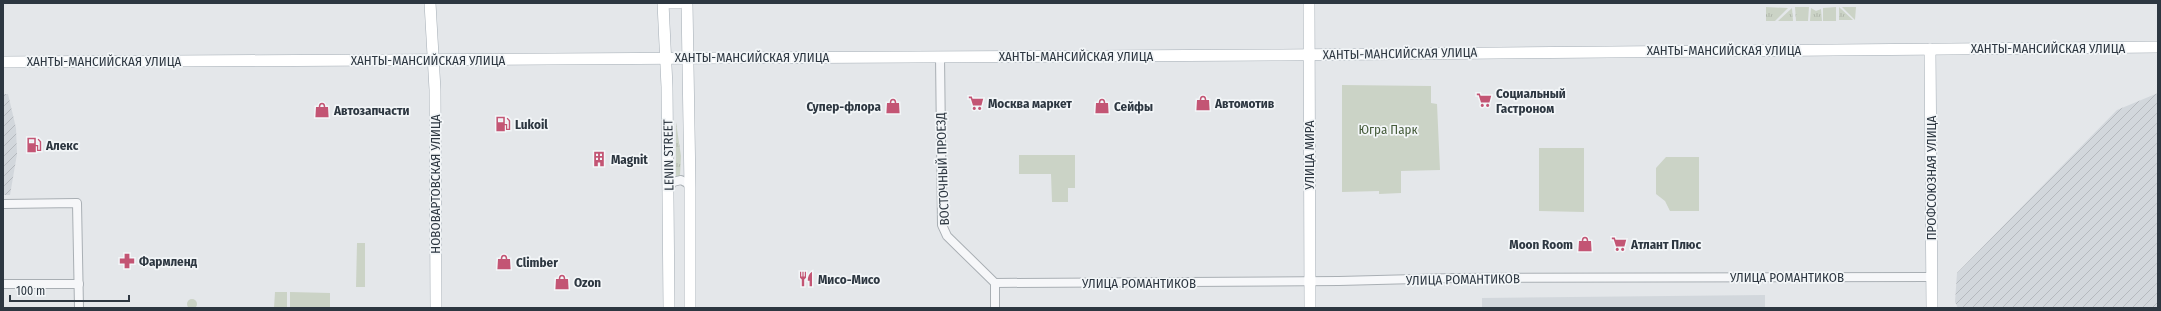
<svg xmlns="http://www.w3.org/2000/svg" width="2161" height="311" viewBox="0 0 2161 311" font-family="'Fira Sans Condensed',sans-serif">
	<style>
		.built { fill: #d2d7dc }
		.industrial { fill: url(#industrial-furrows) }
		.grass { fill: url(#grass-tufts) }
		.green { fill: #cbd3c6 }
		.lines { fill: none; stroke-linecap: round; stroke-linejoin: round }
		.minor-casing { stroke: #a9afb4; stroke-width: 10 }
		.major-casing { stroke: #a4adb5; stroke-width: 12 }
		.minor { stroke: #f6f7f9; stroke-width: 8 }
		.major { stroke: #fff; stroke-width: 11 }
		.labels { text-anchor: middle; stroke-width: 3.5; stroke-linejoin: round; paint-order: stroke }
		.street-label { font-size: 13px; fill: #2d3741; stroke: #f3f6f8 }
		.poi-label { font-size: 13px; font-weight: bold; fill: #2d3741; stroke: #f3f6f8; text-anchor: start }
		.park-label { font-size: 13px; fill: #465c3b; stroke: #f3f6f8 }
	</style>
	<defs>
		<pattern id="industrial-furrows" width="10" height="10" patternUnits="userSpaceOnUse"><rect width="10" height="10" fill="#d2d7dc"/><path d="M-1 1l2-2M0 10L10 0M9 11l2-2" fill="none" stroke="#b5b9be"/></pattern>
		<pattern id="grass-tufts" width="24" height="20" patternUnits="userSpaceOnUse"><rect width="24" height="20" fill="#cbd3c6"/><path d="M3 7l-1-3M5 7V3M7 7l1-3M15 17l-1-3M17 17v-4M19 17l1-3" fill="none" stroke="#afb6ab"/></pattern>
	</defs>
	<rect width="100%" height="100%" fill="#e4e7ea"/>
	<polygon class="built" points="1765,295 1765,308 1482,308 1482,298"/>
	<g class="industrial">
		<polygon points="2158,93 2158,308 1958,308 1955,302 1957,273 2117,110"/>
		<polygon points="3,94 8,94 16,128 17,154 10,195 3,195"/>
	</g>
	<g class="grass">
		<polygon points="1766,7 1788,8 1775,21 1766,21"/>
		<polygon points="1795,7 1809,7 1808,21 1796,21"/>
		<polygon points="1836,7 1836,21 1823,21 1823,8"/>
		<polygon points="1839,7 1853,20 1839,20"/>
		<polygon points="1842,7 1856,7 1855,20"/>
		<polygon points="1792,8 1793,21 1778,21"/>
		<polygon points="1811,8 1816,11 1821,9 1822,21 1810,21"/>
		<polygon points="676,122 681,156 680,176 676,176"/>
	</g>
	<g class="green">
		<polygon points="1342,85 1431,86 1431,103 1437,104 1440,170 1401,171 1401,193 1379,194 1379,191 1342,192"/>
		<polygon points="1539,148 1584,148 1584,212 1539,211"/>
		<polygon points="1019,155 1075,155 1075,188 1068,188 1068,202 1052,202 1051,174 1019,174"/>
		<polygon points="1666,157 1699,157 1699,211 1670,211 1665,201 1656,194 1656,168"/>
		<polygon points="357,243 365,243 365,287 356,287"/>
		<polygon points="275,292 287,292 287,308 274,308"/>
		<polygon points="290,292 330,293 330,308 290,308"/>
		<circle cx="192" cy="304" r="5"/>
	</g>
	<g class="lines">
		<g class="minor-casing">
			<g id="minor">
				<polyline points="940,56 942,225 947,236 995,283 995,308"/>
				<polyline points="668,189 673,182 681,180 687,183 690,188"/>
				<polyline points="3,204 77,203 79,308"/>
				<polyline points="995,283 1339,281 1454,278 1932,277"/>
				<polyline points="3,284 79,284"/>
			</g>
		</g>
		<g class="major-casing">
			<g id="major">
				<polyline points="430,3 435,90 436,308"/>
				<polyline points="663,3 667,87 669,308"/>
				<polyline points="670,3 679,3"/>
				<polyline points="687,3 690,188 690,308"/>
				<polyline points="1309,3 1310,308"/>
				<polyline points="1930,49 1932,308"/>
				<polyline points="3,62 1281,55 2158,47"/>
			</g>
		</g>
		<use href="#minor" class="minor"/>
		<use href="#major" class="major"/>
	</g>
	<defs>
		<g id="supermarket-bare" transform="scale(1.2)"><path d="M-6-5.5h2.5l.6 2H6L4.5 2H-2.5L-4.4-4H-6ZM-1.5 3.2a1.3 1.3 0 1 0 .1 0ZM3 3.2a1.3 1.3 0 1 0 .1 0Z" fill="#c35574" stroke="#f3f6f8" stroke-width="2.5" paint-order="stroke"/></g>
		<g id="shop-bare" transform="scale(1.2)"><path d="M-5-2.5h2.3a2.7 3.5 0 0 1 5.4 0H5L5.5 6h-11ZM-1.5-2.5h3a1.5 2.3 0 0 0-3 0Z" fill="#c35574" stroke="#f3f6f8" stroke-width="2.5" paint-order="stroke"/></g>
		<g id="fuel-bare" transform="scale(1.2)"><path d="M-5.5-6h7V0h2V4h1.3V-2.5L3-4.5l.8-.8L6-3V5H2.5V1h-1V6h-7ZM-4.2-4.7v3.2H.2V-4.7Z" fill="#c35574" stroke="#f3f6f8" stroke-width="2.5" paint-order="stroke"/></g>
		<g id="building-bare" transform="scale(1.2)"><path d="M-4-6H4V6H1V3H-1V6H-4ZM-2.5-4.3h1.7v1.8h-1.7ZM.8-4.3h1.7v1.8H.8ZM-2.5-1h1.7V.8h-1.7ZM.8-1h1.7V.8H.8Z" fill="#c35574" stroke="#f3f6f8" stroke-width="2.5" paint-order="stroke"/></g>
		<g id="pharmacy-bare" transform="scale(1.2)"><path d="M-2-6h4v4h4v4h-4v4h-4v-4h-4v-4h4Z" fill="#c35574" stroke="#f3f6f8" stroke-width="2.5" paint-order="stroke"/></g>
		<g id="restaurant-bare" transform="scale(1.2)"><path d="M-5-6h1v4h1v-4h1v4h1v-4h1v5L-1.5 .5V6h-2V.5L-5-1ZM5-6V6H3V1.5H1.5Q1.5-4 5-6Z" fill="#c35574" stroke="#f3f6f8" stroke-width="2.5" paint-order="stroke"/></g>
	</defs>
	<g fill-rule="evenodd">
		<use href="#supermarket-bare" x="1484" y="100"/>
		<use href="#supermarket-bare" x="976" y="103"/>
		<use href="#shop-bare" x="1203" y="103"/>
		<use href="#shop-bare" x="893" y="106"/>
		<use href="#shop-bare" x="1102" y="106"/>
		<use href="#shop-bare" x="322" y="110"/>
		<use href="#fuel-bare" x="503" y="124"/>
		<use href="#fuel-bare" x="34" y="145"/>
		<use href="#building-bare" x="599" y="159"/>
		<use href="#shop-bare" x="1585" y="244"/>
		<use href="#supermarket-bare" x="1619" y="244"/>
		<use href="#pharmacy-bare" x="127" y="261"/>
		<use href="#shop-bare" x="504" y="262"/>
		<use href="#restaurant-bare" x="806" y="279"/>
		<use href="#shop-bare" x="562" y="282"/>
	</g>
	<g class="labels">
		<g class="street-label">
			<text x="2048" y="53">ХАНТЫ-МАНСИЙСКАЯ УЛИЦА</text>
			<text x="1724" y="55">ХАНТЫ-МАНСИЙСКАЯ УЛИЦА</text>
			<text transform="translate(1400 53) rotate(-1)" y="5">ХАНТЫ-МАНСИЙСКАЯ УЛИЦА</text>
			<text x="1076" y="61">ХАНТЫ-МАНСИЙСКАЯ УЛИЦА</text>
			<text x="752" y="62">ХАНТЫ-МАНСИЙСКАЯ УЛИЦА</text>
			<text x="428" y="65">ХАНТЫ-МАНСИЙСКАЯ УЛИЦА</text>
			<text x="104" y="66">ХАНТЫ-МАНСИЙСКАЯ УЛИЦА</text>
			<text transform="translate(668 155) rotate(-91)" y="5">LENIN STREET</text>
			<text transform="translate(1309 155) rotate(-90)" y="5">УЛИЦА МИРА</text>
			<text transform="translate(942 169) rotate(-92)" y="5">ВОСТОЧНЫЙ ПРОЕЗД</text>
			<text transform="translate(1931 178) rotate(-90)" y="5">ПРОФСОЮЗНАЯ УЛИЦА</text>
			<text transform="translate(435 184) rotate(-90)" y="5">НОВОВАРТОВСКАЯ УЛИЦА</text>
			<text x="1787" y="282">УЛИЦА РОМАНТИКОВ</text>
			<text transform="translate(1463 279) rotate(-1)" y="5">УЛИЦА РОМАНТИКОВ</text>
			<text x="1139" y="288">УЛИЦА РОМАНТИКОВ</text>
		</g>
		<g class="poi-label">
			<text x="1496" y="98">Социальный<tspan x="1496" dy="15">Гастроном</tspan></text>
			<text x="988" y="108">Москва маркет</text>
			<text x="1215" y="108">Автомотив</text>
			<text x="881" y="111" text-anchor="end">Супер-флора</text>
			<text x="1114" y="111">Сейфы</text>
			<text x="334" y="115">Автозапчасти</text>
			<text x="515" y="129">Lukoil</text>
			<text x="46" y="150">Алекс</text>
			<text x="611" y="164">Magnit</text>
			<text x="1573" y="249" text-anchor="end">Moon Room</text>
			<text x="1631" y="249">Атлант Плюс</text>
			<text x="139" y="266">Фармленд</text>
			<text x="516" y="267">Climber</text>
			<text x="818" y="284">Мисо-Мисо</text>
			<text x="574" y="287">Ozon</text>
		</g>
		<g class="park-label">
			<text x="1388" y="134">Югра Парк</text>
		</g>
	</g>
	<rect width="2161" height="311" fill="none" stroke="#2d3741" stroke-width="8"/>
	<path d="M10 295v6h119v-6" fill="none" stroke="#2d3741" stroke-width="2"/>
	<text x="16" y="295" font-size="12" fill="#2d3741" stroke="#f3f6f8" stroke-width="3" paint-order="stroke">100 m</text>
</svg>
